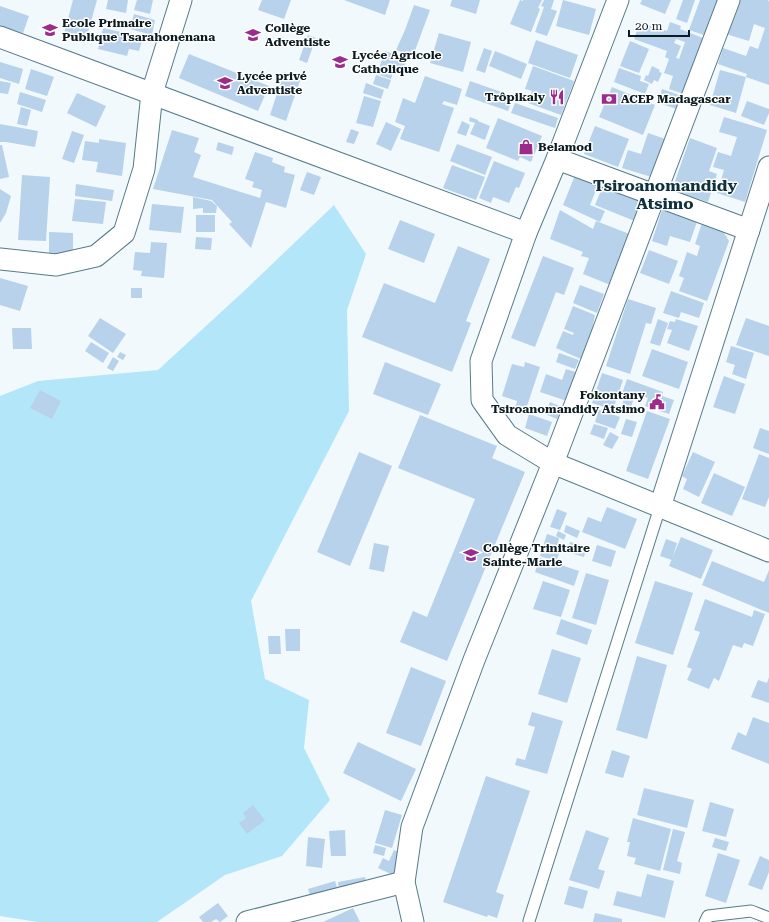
<svg xmlns="http://www.w3.org/2000/svg" width="769" height="922" viewBox="0 0 769 922" font-family="'Roboto Serif',serif">
	<style>
		.green { fill: #b4e6fa }
		.building { fill: #b7d2ea; fill-rule: evenodd }
		.lines { fill: none; stroke-linecap: round; stroke-linejoin: round }
		.service-casing { stroke: #587b89; stroke-width: 13 }
		.minor-casing { stroke: #587b89; stroke-width: 23 }
		.service { stroke: #fff; stroke-width: 11 }
		.minor { stroke: #fff; stroke-width: 21 }
		.labels { text-anchor: middle; stroke-width: 3; stroke-linejoin: round; paint-order: stroke }
		.poi-label { font-size: 12px; font-weight: bold; fill: #0d1c21; stroke: #fff; text-anchor: start }
		.district-label { font-size: 16px; font-weight: bold; fill: #0d313d; stroke: #fff }
	</style>
	<rect width="100%" height="100%" fill="#f1f9fc"/>
	<polygon class="green" points="334,205 366,254 347,310 349,411 251,601 265,679 309,700 304,748 330,800 282,856 225,875 157,922 38,922 0,916 0,396 38,381 158,370 244,291"/>
	<g class="building">
		<polygon points="73,0 97,0 85,43 63,37"/>
		<polygon points="108,0 128,0 126,13 106,9"/>
		<polygon points="137,0 153,0 150,14 134,10"/>
		<polygon points="262,0 291,0 284,19 258,10"/>
		<polygon points="344,0 390,0 385,15"/>
		<polygon points="452,0 480,0 476,14 450,6"/>
		<polygon points="520,0 523,1 523,0 542,0 538,8 540,9 531,32 510,24"/>
		<polygon points="544,0 554,0 551,9 557,11 547,36 535,32 544,7 541,6"/>
		<polygon points="563,0 596,9 589,35 556,26"/>
		<polygon points="642,0 671,0 665,14 640,4"/>
		<polygon points="683,0 695,0 687,23 676,19"/>
		<polygon points="700,0 723,0 710,37 689,30"/>
		<polygon points="737,0 768,0 769,2 769,85 746,77 747,74 718,64 723,48 746,56 750,46 758,49 765,28 754,24 749,41 726,34"/>
		<polygon points="414,5 430,10 413,56 396,50 405,30"/>
		<polygon points="0,6 29,16 23,33 0,26"/>
		<polygon points="134,14 155,20 152,35 130,29"/>
		<path d="M 640,22 L 667,31 L 670,22 L 681,26 L 680,29 L 708,40 L 687,95 L 669,89 L 673,76 L 664,73 L 669,59 L 665,57 L 667,51 L 634,39 ZM 676,39 L 685,42 L 679,59 L 676,58 L 681,46 L 674,43 Z"/>
		<polygon points="103,28 143,37 139,51 129,49 127,56 98,49"/>
		<polygon points="439,33 471,42 463,72 430,63"/>
		<polygon points="308,35 316,38 307,63 299,60"/>
		<polygon points="536,40 578,55 570,78 528,63"/>
		<polygon points="630,41 649,49 639,73 620,66"/>
		<polygon points="484,48 492,51 485,73 476,70"/>
		<polygon points="385,51 407,59 403,70 395,67 391,79 377,74"/>
		<polygon points="495,51 527,64 521,79 489,66"/>
		<polygon points="189,54 269,86 258,111 179,78"/>
		<polygon points="0,62 23,69 19,84 0,78"/>
		<polygon points="533,66 574,81 561,115 528,103 532,91 525,89"/>
		<polygon points="652,66 660,70 659,72 662,73 658,82 654,80 652,84 644,80 646,75 648,76"/>
		<polygon points="619,68 641,76 640,81 649,84 645,94 614,82"/>
		<polygon points="31,69 54,77 47,96 25,89"/>
		<polygon points="720,70 746,77 736,113 710,105"/>
		<polygon points="284,72 301,78 286,121 270,115"/>
		<polygon points="376,75 391,80 388,89 373,84"/>
		<polygon points="425,76 462,89 457,105 444,101 442,104 454,108 439,152 400,139 405,126 395,122 403,98 415,103"/>
		<polygon points="0,81 11,83 8,94 0,93"/>
		<polygon points="470,81 513,96 508,111 465,96"/>
		<polygon points="366,83 384,90 381,99 363,93"/>
		<polygon points="612,87 655,105 643,135 599,117"/>
		<polygon points="662,89 682,96 677,109 658,103"/>
		<polygon points="20,92 46,100 42,112 17,104"/>
		<polygon points="77,93 106,106 96,127 67,113"/>
		<polygon points="364,96 381,101 373,127 356,123"/>
		<polygon points="747,101 769,109 769,113 764,125 741,116"/>
		<polygon points="515,103 558,118 555,128 511,113"/>
		<polygon points="21,107 31,110 27,126 17,124"/>
		<polygon points="470,117 478,120 478,121 490,126 485,140 470,134 475,123 469,121"/>
		<polygon points="724,117 767,130 745,202 717,193 724,170 713,167 718,152 731,156 737,137 719,132"/>
		<polygon points="498,118 542,136 531,162 520,157 518,161 486,148"/>
		<polygon points="462,121 470,125 466,136 457,133"/>
		<polygon points="386,122 401,129 391,151 376,144"/>
		<polygon points="0,124 38,131 35,147 6,142 0,142"/>
		<polygon points="595,126 629,139 618,167 584,154"/>
		<polygon points="351,129 359,132 354,144 346,142"/>
		<polygon points="172,130 199,138 194,152 201,155 193,177 260,198 262,190 252,187 254,182 245,179 255,152 273,158 272,162 285,167 284,172 295,175 286,208 266,202 251,248 229,224 232,222 212,200 153,189"/>
		<polygon points="72,131 84,135 74,163 62,159"/>
		<polygon points="648,133 671,141 658,179 622,168 628,150 641,154"/>
		<polygon points="690,138 717,148 709,171 717,174 708,202 672,190"/>
		<polygon points="99,139 126,143 122,176 96,172 98,162 82,160 85,141 99,143"/>
		<polygon points="218,142 234,147 232,155 216,150"/>
		<polygon points="457,144 492,157 485,175 450,161"/>
		<polygon points="0,145 2,145 9,177 0,179"/>
		<polygon points="494,161 525,173 519,188 516,187 509,203 493,197 491,203 479,198"/>
		<polygon points="452,165 485,177 476,200 443,188"/>
		<polygon points="307,172 321,177 314,195 300,190"/>
		<polygon points="576,173 599,183 590,205 605,211 600,222 563,205"/>
		<polygon points="22,175 50,177 46,241 18,240"/>
		<polygon points="604,183 646,199 637,222 595,205"/>
		<polygon points="76,184 114,190 112,201 75,196"/>
		<polygon points="0,189 11,196 6,213 0,223"/>
		<polygon points="193,197 211,201 217,206 216,213 203,213 203,208 193,209"/>
		<polygon points="75,199 106,202 103,224 72,221"/>
		<polygon points="152,204 184,207 181,233 149,230"/>
		<polygon points="664,204 699,216 690,242 670,236 667,246 652,241"/>
		<polygon points="560,210 593,229 596,221 632,235 613,286 583,274 589,258 581,256 583,252 550,239"/>
		<rect x="196" y="215" width="19" height="17"/>
		<polygon points="400,220 435,234 424,263 388,249"/>
		<polygon points="702,223 722,230 729,241 707,301 679,291 684,278 679,276 687,252 697,256 700,246 695,244"/>
		<polygon points="49,232 73,233 73,257 49,257"/>
		<polygon points="196,237 212,238 211,250 195,249"/>
		<polygon points="151,242 167,243 164,278 141,276 142,271 133,270 135,252 150,253"/>
		<polygon points="458,246 490,259 466,321 471,323 452,372 362,337 384,283 435,303"/>
		<polygon points="649,250 678,261 669,284 640,273"/>
		<polygon points="543,256 574,268 564,295 556,292 535,347 511,338"/>
		<polygon points="0,278 28,286 20,311 0,305"/>
		<polygon points="580,285 604,294 597,313 573,303"/>
		<rect x="131" y="288" width="11" height="10"/>
		<polygon points="671,291 704,303 699,318 681,312 679,318 663,313"/>
		<polygon points="628,299 656,308 651,324 646,323 630,374 606,366"/>
		<polygon points="573,306 595,315 590,340 588,339 587,341 590,342 583,360 556,348 563,331 573,335 574,333 564,329"/>
		<polygon points="100,318 126,334 113,353 88,336"/>
		<polygon points="746,318 769,326 769,356 736,345"/>
		<polygon points="658,319 668,323 660,346 650,343"/>
		<polygon points="676,319 698,326 689,351 667,343 672,330 667,329 670,321 675,322"/>
		<polygon points="12,328 31,328 32,349 13,349"/>
		<polygon points="91,342 109,353 103,363 85,351"/>
		<polygon points="731,346 754,353 746,379 732,374 735,365 726,362"/>
		<polygon points="652,349 688,362 679,389 642,376"/>
		<polygon points="120,352 126,355 123,360 117,357"/>
		<polygon points="559,353 579,360 575,369 556,362"/>
		<polygon points="113,357 119,361 113,371 107,368"/>
		<polygon points="385,362 441,384 428,415 373,394"/>
		<polygon points="525,362 540,367 525,412 515,408 517,401 502,396 512,364 524,367"/>
		<polygon points="566,369 579,373 570,402 540,392 546,374 562,380"/>
		<polygon points="602,373 623,380 613,410 592,403"/>
		<polygon points="724,376 745,384 735,414 713,407"/>
		<polygon points="627,379 663,392 662,396 674,400 669,414 645,406 648,398 632,392 630,397 634,398 630,410 621,407 624,399 621,397"/>
		<polygon points="40,390 61,401 52,419 30,408"/>
		<polygon points="550,402 562,407 557,419 545,414"/>
		<polygon points="599,410 620,417 615,429 595,422"/>
		<polygon points="647,411 670,419 648,479 626,471"/>
		<polygon points="529,414 552,422 547,436 525,428"/>
		<polygon points="420,415 497,446 492,458 525,472 447,661 400,642 413,611 427,617 475,499 398,468"/>
		<polygon points="626,419 637,422 632,437 621,434"/>
		<polygon points="594,424 608,428 604,439 590,434"/>
		<polygon points="760,428 769,431 769,454 753,448"/>
		<polygon points="610,432 619,437 612,449 603,445"/>
		<polygon points="359,452 392,466 350,566 317,552"/>
		<polygon points="693,452 715,462 699,497 683,489 687,479 682,476"/>
		<polygon points="759,454 769,458 769,497 765,507 742,499"/>
		<polygon points="714,473 745,487 732,516 701,503"/>
		<polygon points="607,507 637,519 625,549 582,532 588,517 601,522"/>
		<polygon points="557,509 567,513 560,530 550,527"/>
		<polygon points="566,525 580,531 577,538 564,532"/>
		<polygon points="558,531 566,535 564,540 556,536"/>
		<polygon points="547,534 559,538 558,543 562,545 556,562 540,556"/>
		<polygon points="681,537 713,550 701,579 669,566"/>
		<polygon points="666,539 677,543 672,560 660,556"/>
		<polygon points="570,542 587,546 584,557 567,552"/>
		<polygon points="374,543 389,546 384,572 369,569"/>
		<polygon points="597,545 616,551 611,567 592,561"/>
		<polygon points="540,558 579,571 574,586 535,572"/>
		<polygon points="712,561 764,582 769,570 769,613 702,585"/>
		<polygon points="586,573 609,580 596,625 572,618"/>
		<polygon points="543,581 570,590 561,617 533,609"/>
		<polygon points="655,581 693,593 673,655 635,643"/>
		<polygon points="705,599 752,617 754,610 765,614 753,646 744,643 742,648 733,645 719,681 714,678 709,689 687,680 692,669 687,667 700,632 694,630"/>
		<polygon points="561,619 592,630 587,645 556,634"/>
		<polygon points="285,629 300,629 300,651 286,651"/>
		<polygon points="268,636 280,636 281,654 269,654"/>
		<polygon points="552,649 581,658 567,703 538,694"/>
		<polygon points="637,656 667,665 647,739 616,730"/>
		<polygon points="411,667 446,681 421,746 386,733"/>
		<polygon points="769,677 769,703 751,697 758,680 767,683"/>
		<polygon points="532,712 563,721 547,774 515,765 517,758 525,760 535,727 528,725"/>
		<polygon points="753,717 769,723 769,764 731,749 738,732 746,736"/>
		<polygon points="358,742 416,769 401,801 343,773"/>
		<polygon points="612,750 630,756 623,778 605,773"/>
		<polygon points="486,776 530,791 496,892 504,895 497,918 488,915 487,917 443,902"/>
		<polygon points="644,788 694,800 687,828 637,815"/>
		<polygon points="710,802 734,809 726,837 702,831"/>
		<polygon points="253,805 265,820 247,834 239,823 246,818 243,813"/>
		<polygon points="385,810 402,815 392,848 375,843"/>
		<polygon points="633,818 671,829 660,871 634,864 636,858 627,856 630,842 627,842"/>
		<polygon points="673,829 685,832 677,861 682,863 680,874 663,870"/>
		<polygon points="345,830 346,856 331,856 329,831"/>
		<polygon points="586,830 609,838 598,869 605,871 599,889 569,880"/>
		<polygon points="308,837 325,839 322,868 306,866"/>
		<polygon points="715,838 729,842 726,851 712,847"/>
		<polygon points="375,845 386,848 384,856 373,853"/>
		<polygon points="394,850 403,854 393,875 378,868 383,858 389,861"/>
		<polygon points="718,853 740,860 726,903 705,896"/>
		<polygon points="760,856 769,860 769,872 762,890 748,885"/>
		<polygon points="647,874 674,881 665,918 613,905 617,891 641,897"/>
		<polygon points="365,877 367,886 339,891 338,882"/>
		<polygon points="335,881 339,893 312,901 308,889"/>
		<polygon points="569,886 588,891 583,909 564,904"/>
		<polygon points="218,903 228,916 220,922 216,919 211,922 203,922 199,917"/>
		<polygon points="353,908 360,922 323,922"/>
		<polygon points="595,913 622,919 622,922 593,922"/>
	</g>
	<g class="lines">
		<g class="service-casing">
			<g id="service">
				<polyline points="529,921 660,507"/>
				<polyline points="705,922 708,916 751,911 769,918"/>
			</g>
		</g>
		<g class="minor-casing">
			<g id="minor">
				<polyline points="618,0 557,159 526,233 481,361 482,400 507,435 553,463 769,551"/>
				<polyline points="0,37 526,233"/>
				<polyline points="557,159 749,230"/>
				<polyline points="0,259 56,265 96,256 124,233 144,169 152,93 181,0"/>
				<polyline points="660,507 769,167"/>
				<polyline points="247,922 404,882"/>
				<polyline points="413,922 404,882 412,827 474,660 553,463 729,0"/>
			</g>
		</g>
		<use href="#service" class="service"/>
		<use href="#minor" class="minor"/>
	</g>
	<defs>
		<g id="school-bare" transform="scale(1.2)"><path d="M0-5L7-2L0 1L-7-2ZM-4 1L0 2.5L4 1V4Q0 6-4 4Z" fill="#9c2c8b" stroke="#fff" stroke-width="2.5" paint-order="stroke"/></g>
		<g id="restaurant-bare" transform="scale(1.2)"><path d="M-5-6h1v4h1v-4h1v4h1v-4h1v5L-1.5 .5V6h-2V.5L-5-1ZM5-6V6H3V1.5H1.5Q1.5-4 5-6Z" fill="#9c2c8b" stroke="#fff" stroke-width="2.5" paint-order="stroke"/></g>
		<g id="bank-bare" transform="scale(1.2)"><path d="M-6-4H6V4H-6ZM0-2.3a2.3 2.3 0 1 0 0 4.6a2.3 2.3 0 1 0 0-4.6Z" fill="#9c2c8b" stroke="#fff" stroke-width="2.5" paint-order="stroke"/></g>
		<g id="shop-bare" transform="scale(1.2)"><path d="M-5-2.5h2.3a2.7 3.5 0 0 1 5.4 0H5L5.5 6h-11ZM-1.5-2.5h3a1.5 2.3 0 0 0-3 0Z" fill="#9c2c8b" stroke="#fff" stroke-width="2.5" paint-order="stroke"/></g>
		<g id="civic-bare" transform="scale(1.2)"><path d="M-.6-6.5H3V-4.5H.6V-3L4-1V1h2V6H-6V1h2V-1L-.6-3ZM-1.2 2.5V6h2.4V2.5Z" fill="#9c2c8b" stroke="#fff" stroke-width="2.5" paint-order="stroke"/></g>
	</defs>
	<g fill-rule="evenodd">
		<use href="#school-bare" x="50" y="30"/>
		<use href="#school-bare" x="253" y="35"/>
		<use href="#school-bare" x="340" y="62"/>
		<use href="#school-bare" x="225" y="83"/>
		<use href="#restaurant-bare" x="557" y="97"/>
		<use href="#bank-bare" x="609" y="99"/>
		<use href="#shop-bare" x="526" y="147"/>
		<use href="#civic-bare" x="657" y="402"/>
		<use href="#school-bare" x="471" y="555"/>
	</g>
	<g class="labels">
		<g class="poi-label">
			<text x="62" y="27">Ecole Primaire<tspan x="62" dy="14">Publique Tsarahonenana</tspan></text>
			<text x="265" y="32">Collège<tspan x="265" dy="14">Adventiste</tspan></text>
			<text x="352" y="59">Lycée Agricole<tspan x="352" dy="14">Catholique</tspan></text>
			<text x="237" y="80">Lycée privé<tspan x="237" dy="14">Adventiste</tspan></text>
			<text x="545" y="101" text-anchor="end">Trôpikaly</text>
			<text x="621" y="103">ACEP Madagascar</text>
			<text x="538" y="151">Belamod</text>
			<text x="645" y="399" text-anchor="end">Fokontany<tspan x="645" dy="14">Tsiroanomandidy Atsimo</tspan></text>
			<text x="483" y="552">Collège Trinitaire<tspan x="483" dy="14">Sainte-Marie</tspan></text>
		</g>
		<g class="district-label">
			<text x="665" y="191">Tsiroanomandidy<tspan x="665" dy="18">Atsimo</tspan></text>
		</g>
	</g>
	<path d="M629 30v6h60v-6" fill="none" stroke="#0d1c21" stroke-width="2"/>
	<text x="635" y="30" font-size="12" fill="#0d1c21" stroke="#ffffff" stroke-width="3" paint-order="stroke">20 m</text>
</svg>
